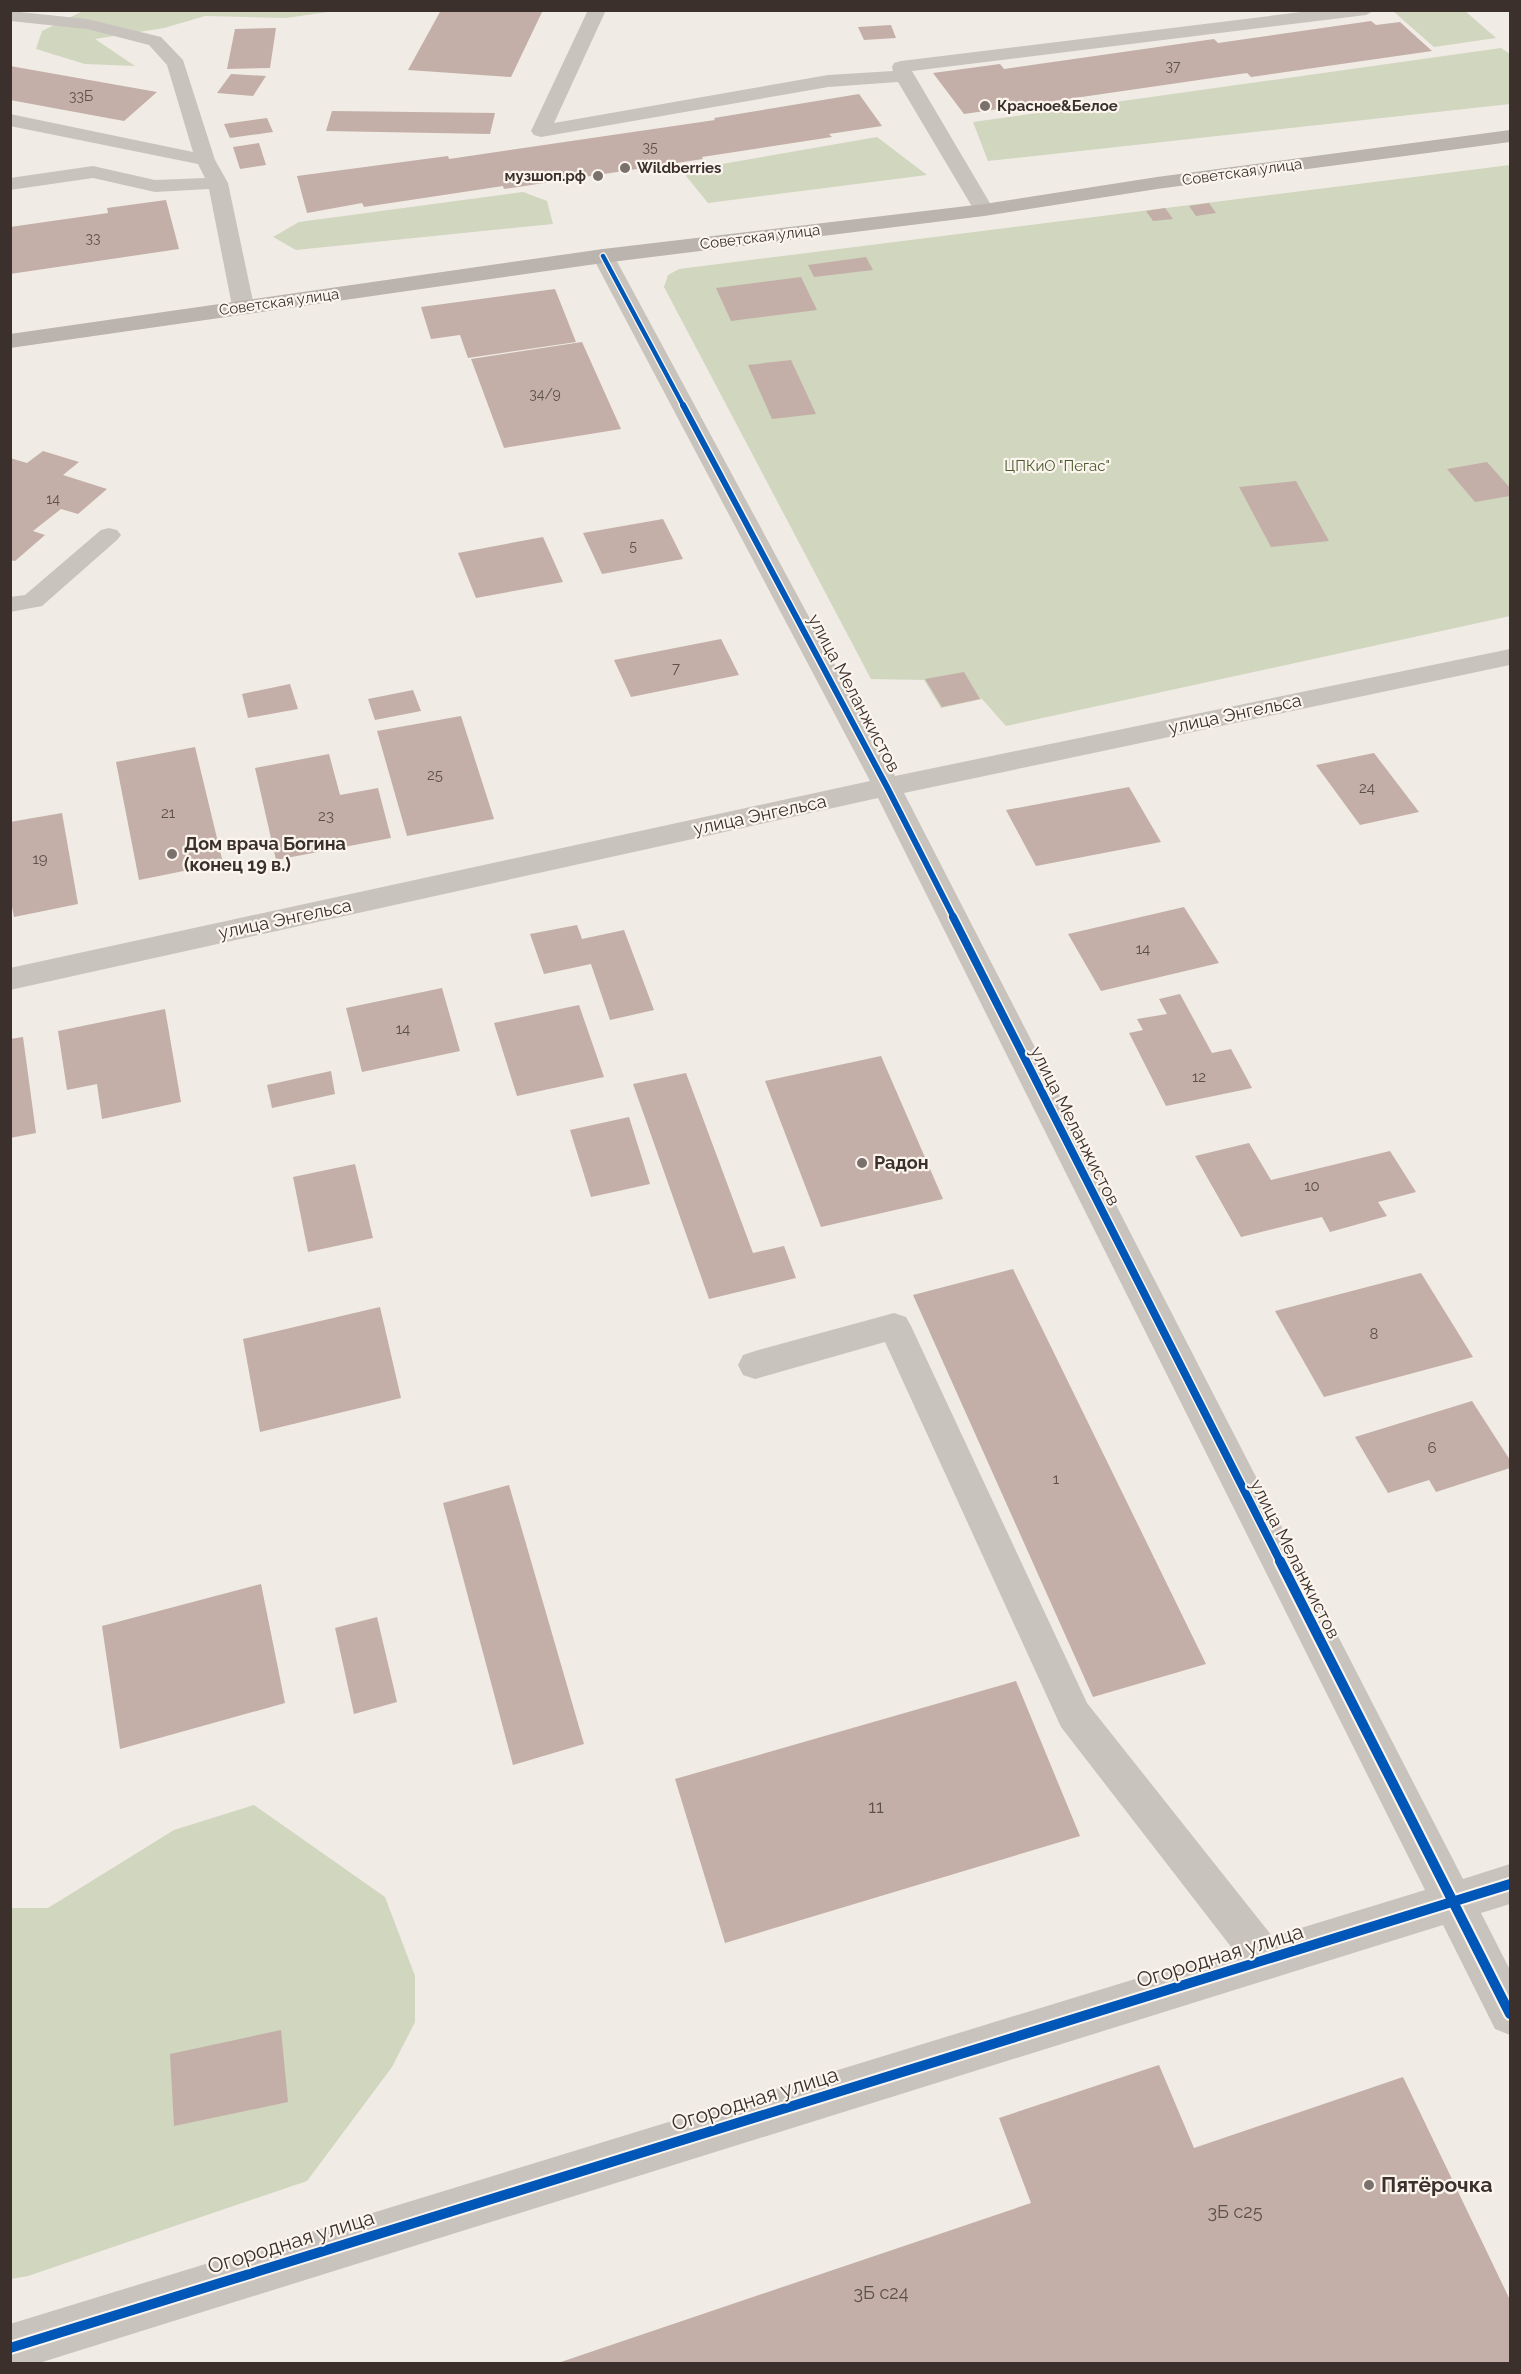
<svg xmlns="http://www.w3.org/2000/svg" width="1521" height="2374" viewBox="0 0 1521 2374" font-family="Raleway,sans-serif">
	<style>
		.green { fill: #d1d6bf }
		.building { fill: #c3afa7 }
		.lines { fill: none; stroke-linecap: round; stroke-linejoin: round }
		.service { fill: #c9c3be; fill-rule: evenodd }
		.minor { fill: #c9c3be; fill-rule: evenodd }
		.secondary { fill: #bab3ae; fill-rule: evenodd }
		.cycleway-far3-casing { stroke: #fbf5ee; stroke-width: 7 }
		.cycleway-far2-casing { stroke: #fbf5ee; stroke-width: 9 }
		.cycleway-far1-casing { stroke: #fbf5ee; stroke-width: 11 }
		.cycleway-casing { stroke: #fbf5ee; stroke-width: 14 }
		.cycleway-far3 { stroke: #0057b8; stroke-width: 4.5 }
		.cycleway-far2 { stroke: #0057b8; stroke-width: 6 }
		.cycleway-far1 { stroke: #0057b8; stroke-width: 8 }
		.cycleway { stroke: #0057b8; stroke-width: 10 }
		.poi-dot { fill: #7a716c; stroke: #fbf5ee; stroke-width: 2 }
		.labels { text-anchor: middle; stroke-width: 4.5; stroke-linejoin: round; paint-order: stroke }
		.far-number-label { font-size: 14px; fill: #5d504a }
		.far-poi-label { font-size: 15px; font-weight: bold; fill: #3b302b; stroke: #fbf5ee; text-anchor: start }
		.far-street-label { font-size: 15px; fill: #3b302b; stroke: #fbf5ee }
		.far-park-label { font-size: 15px; fill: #4a5a2e; stroke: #fbf5ee }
		.number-label { font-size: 15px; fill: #5d504a }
		.street-label { font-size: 18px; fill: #3b302b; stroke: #fbf5ee }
		.poi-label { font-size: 18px; font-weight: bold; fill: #3b302b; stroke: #fbf5ee; text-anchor: start }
		.near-number-label { font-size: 18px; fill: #5d504a }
		.near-street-label { font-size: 21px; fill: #3b302b; stroke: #fbf5ee }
		.near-poi-label { font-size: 21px; font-weight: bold; fill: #3b302b; stroke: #fbf5ee; text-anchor: start }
	</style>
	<rect width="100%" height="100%" fill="#f0ebe5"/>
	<g class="green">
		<polygon points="72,11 335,11 286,18 205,16 164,28 95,39 135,66 85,64 36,49 42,31 81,12"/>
		<polygon points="1393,11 1465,11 1496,38 1434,47"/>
		<polygon points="1501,48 1510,54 1510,104 988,161 973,122"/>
		<polygon points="877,137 927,175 708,203 682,171"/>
		<polygon points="1510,165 1510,616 1006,726 982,699 941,708 924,680 871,679 664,287 668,275 679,269"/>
		<polygon points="523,192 547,201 553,224 296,250 273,237 299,222"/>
		<polygon points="254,1805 385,1897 415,1976 415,2022 392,2067 307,2181 28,2276 11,2279 11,1908 48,1908 174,1830"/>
	</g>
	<g class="building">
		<polygon points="441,10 543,10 511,77 408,70"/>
		<polygon points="1371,21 1376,25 1400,22 1432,51 1251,77 1247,73 964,114 933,73 1000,64 1004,69 1214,39 1218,43"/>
		<polygon points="891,25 896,38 864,40 858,27"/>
		<polygon points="276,28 270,68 227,69 235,29"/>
		<polygon points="10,66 157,92 124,121 10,100"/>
		<polygon points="231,74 266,76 253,96 217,93"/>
		<polygon points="859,94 882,126 829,134 832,137 702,157 703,159 504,189 503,186 364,207 362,203 307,213 297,176 448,156 449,159 715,120 714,118"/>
		<polygon points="332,111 495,113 490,134 326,131"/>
		<polygon points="267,118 273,132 230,138 224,124"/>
		<polygon points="259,143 266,165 240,169 233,147"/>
		<polygon points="166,200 179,249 10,274 10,227 108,213 107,208"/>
		<polygon points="1209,203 1216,213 1196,216 1189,206"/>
		<polygon points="1165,208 1173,219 1153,221 1146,211"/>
		<polygon points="866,257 873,270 814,277 808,265"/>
		<polygon points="801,277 817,310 731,321 716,288"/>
		<polygon points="555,289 576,342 468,358 460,335 431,339 421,307"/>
		<polygon points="582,342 621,429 504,448 471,359"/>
		<polygon points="791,360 816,414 772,419 748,365"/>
		<polygon points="43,451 79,462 63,475 107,489 78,514 61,509 33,531 45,535 15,561 10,560 10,458 27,463"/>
		<polygon points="1487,462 1510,488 1510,496 1475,502 1447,469"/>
		<polygon points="1296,481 1329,541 1271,547 1239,487"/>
		<polygon points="663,519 683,559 602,574 583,533"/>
		<polygon points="543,537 563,582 476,598 458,553"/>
		<polygon points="721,639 739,675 631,697 614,660"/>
		<polygon points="964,672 980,699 942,707 925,679"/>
		<polygon points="290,684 298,709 248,718 242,694"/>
		<polygon points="413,690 421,711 375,720 368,699"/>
		<polygon points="461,716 494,819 407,836 377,731"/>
		<polygon points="195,747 223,863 139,880 116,762"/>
		<polygon points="1374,753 1419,812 1360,825 1316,765"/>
		<polygon points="329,754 340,795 378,788 391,838 276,860 255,768"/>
		<polygon points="1129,787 1161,842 1036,866 1006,810"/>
		<polygon points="62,813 78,904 14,917 10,897 10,822"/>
		<polygon points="1184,907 1219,963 1101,991 1068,934"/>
		<polygon points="577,925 582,939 624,930 654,1010 610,1020 591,964 544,974 530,934"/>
		<polygon points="442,988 460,1051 362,1072 346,1008"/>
		<polygon points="1180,994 1212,1053 1231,1049 1252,1088 1166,1106 1129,1033 1143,1030 1137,1019 1167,1014 1159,999"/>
		<polygon points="579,1005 604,1077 517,1096 494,1023"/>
		<polygon points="165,1009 181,1102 102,1119 97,1084 67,1090 58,1031"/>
		<polygon points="23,1037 36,1133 10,1138 10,1039"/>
		<polygon points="881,1056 943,1199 821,1227 765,1081"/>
		<polygon points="331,1071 335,1094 272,1108 267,1085"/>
		<polygon points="686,1073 753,1253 784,1246 796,1278 709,1299 633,1084"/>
		<polygon points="629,1117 650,1184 591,1197 570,1130"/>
		<polygon points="1249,1143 1271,1180 1390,1151 1416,1192 1378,1202 1387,1216 1330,1232 1322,1217 1241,1237 1195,1156"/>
		<polygon points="355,1164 373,1238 308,1252 293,1177"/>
		<polygon points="1013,1269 1206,1664 1093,1697 913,1295"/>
		<polygon points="1421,1273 1473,1357 1324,1397 1275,1311"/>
		<polygon points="380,1307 401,1398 260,1432 243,1339"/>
		<polygon points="1472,1401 1510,1460 1510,1468 1436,1492 1429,1480 1388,1493 1355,1437"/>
		<polygon points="509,1485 584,1744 513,1765 443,1503"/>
		<polygon points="261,1584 285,1703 120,1749 102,1626"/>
		<polygon points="377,1617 397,1702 354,1714 335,1628"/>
		<polygon points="1016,1681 1080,1836 725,1943 675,1779"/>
		<polygon points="281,2030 288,2102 174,2126 170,2054"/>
		<polygon points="1159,2065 1194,2148 1403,2077 1510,2300 1510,2364 555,2364 1031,2203 999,2118"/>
	</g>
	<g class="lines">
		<g class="service">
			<polygon points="588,10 606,10 554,123 828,75 893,71 892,67 894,63 901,61 1318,10 1375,10 1366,15 912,71 994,210 991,214 977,214 974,210 898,82 828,87 541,137 534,135 531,131"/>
			<polygon points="10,11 87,19 161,37 183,60 215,160 228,183 254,306 251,311 243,312 235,311 232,306 209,189 155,192 93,178 10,190 10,178 93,166 155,180 205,178 198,164 10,126 10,114 193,152 167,65 149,45 87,29 10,21"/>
			<polygon points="109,528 117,530 121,535 117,540 42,606 10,612 10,597 25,595 101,530"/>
			<polygon points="894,1313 906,1317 911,1326 1087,1703 1280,1946 1286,1960 1280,1974 1266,1980 1252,1974 1061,1727 885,1342 755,1379 743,1375 738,1365 743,1355 755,1351"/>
		</g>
		<polygon class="minor" points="603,249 611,251 614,256 895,776 1510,649 1510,665 904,793 1463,1879 1510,1864 1510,1904 1481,1913 1510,1970 1510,2035 1495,2029 1443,1925 36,2364 10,2364 10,2324 1425,1890 878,798 10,990 10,968 870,781 592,256 595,251"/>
		<polygon class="secondary" points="1510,130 1510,142 1157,189 984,216 603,263 10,348 10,334 603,249 984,204 1157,177"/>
		<g class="cycleway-far3-casing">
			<polyline id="cycleway-far3" points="603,256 684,407"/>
		</g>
		<g class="cycleway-far2-casing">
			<polyline id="cycleway-far2" points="683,405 887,787 954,918"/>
		</g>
		<g class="cycleway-far1-casing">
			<polyline id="cycleway-far1" points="953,917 1281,1563"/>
		</g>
		<g class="cycleway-casing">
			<g id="cycleway">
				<polyline points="1280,1561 1510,2014"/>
				<polyline points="10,2348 1510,1884"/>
			</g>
		</g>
		<use href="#cycleway-far3" class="cycleway-far3"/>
		<use href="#cycleway-far2" class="cycleway-far2"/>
		<use href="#cycleway-far1" class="cycleway-far1"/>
		<use href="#cycleway" class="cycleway"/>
	</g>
	<g class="poi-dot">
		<circle cx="985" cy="106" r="6"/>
		<circle cx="625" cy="168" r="6"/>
		<circle cx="598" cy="176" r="6"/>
		<circle cx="172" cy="854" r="6"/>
		<circle cx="862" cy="1163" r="6"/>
		<circle cx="1369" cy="2185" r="6"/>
	</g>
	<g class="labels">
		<g class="far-number-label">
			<text x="1173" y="71">37</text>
			<text x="81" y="101">33Б</text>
			<text x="650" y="152">35</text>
			<text x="93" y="243">33</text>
			<text x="545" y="399">34/9</text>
			<text x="53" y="504">14</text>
			<text x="633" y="551">5</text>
		</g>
		<g class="far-poi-label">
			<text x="997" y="111">Красное&amp;Белое</text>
			<text x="637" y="173">Wildberries</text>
			<text x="586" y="181" text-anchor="end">музшоп.рф</text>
		</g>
		<g class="far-street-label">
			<text transform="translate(1242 172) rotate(-8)" y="5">Советская улица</text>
			<text transform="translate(760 237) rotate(-7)" y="5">Советская улица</text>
			<text transform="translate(279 302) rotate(-8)" y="5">Советская улица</text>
		</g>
		<g class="far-park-label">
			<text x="1057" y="471">ЦПКиО "Пегас"</text>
		</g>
		<g class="number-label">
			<text x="676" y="673">7</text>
			<text x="435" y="780">25</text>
			<text x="1367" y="793">24</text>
			<text x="168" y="818">21</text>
			<text x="326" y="821">23</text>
			<text x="40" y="864">19</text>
			<text x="1143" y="954">14</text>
			<text x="403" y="1034">14</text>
			<text x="1199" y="1082">12</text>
			<text x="1312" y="1191">10</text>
			<text x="1374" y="1339">8</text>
			<text x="1432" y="1453">6</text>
			<text x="1056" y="1484">1</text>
		</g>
		<g class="street-label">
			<text transform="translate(854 693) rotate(62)" y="6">улица Меланжистов</text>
			<text transform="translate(1235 714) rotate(-12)" y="6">улица Энгельса</text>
			<text transform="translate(760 815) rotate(-12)" y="6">улица Энгельса</text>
			<text transform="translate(285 919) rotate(-12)" y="6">улица Энгельса</text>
			<text transform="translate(1075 1126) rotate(63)" y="6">улица Меланжистов</text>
			<text transform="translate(1295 1559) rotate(63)" y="6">улица Меланжистов</text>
		</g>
		<g class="poi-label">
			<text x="184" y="850">Дом врача Богина<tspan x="184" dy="21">(конец 19 в.)</tspan></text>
			<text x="874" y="1169">Радон</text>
		</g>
		<g class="near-number-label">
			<text x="876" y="1813">11</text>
			<text x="1235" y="2218">3Б с25</text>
			<text x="881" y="2299">3Б с24</text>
		</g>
		<g class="near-street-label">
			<text transform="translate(1220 1956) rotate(-17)" y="7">Огородная улица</text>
			<text transform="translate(755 2099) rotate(-17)" y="7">Огородная улица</text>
			<text transform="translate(291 2242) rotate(-17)" y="7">Огородная улица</text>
		</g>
		<g class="near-poi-label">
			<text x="1381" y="2192">Пятёрочка</text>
		</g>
	</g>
	<rect width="1521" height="2374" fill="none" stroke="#3b302b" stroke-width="24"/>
</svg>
